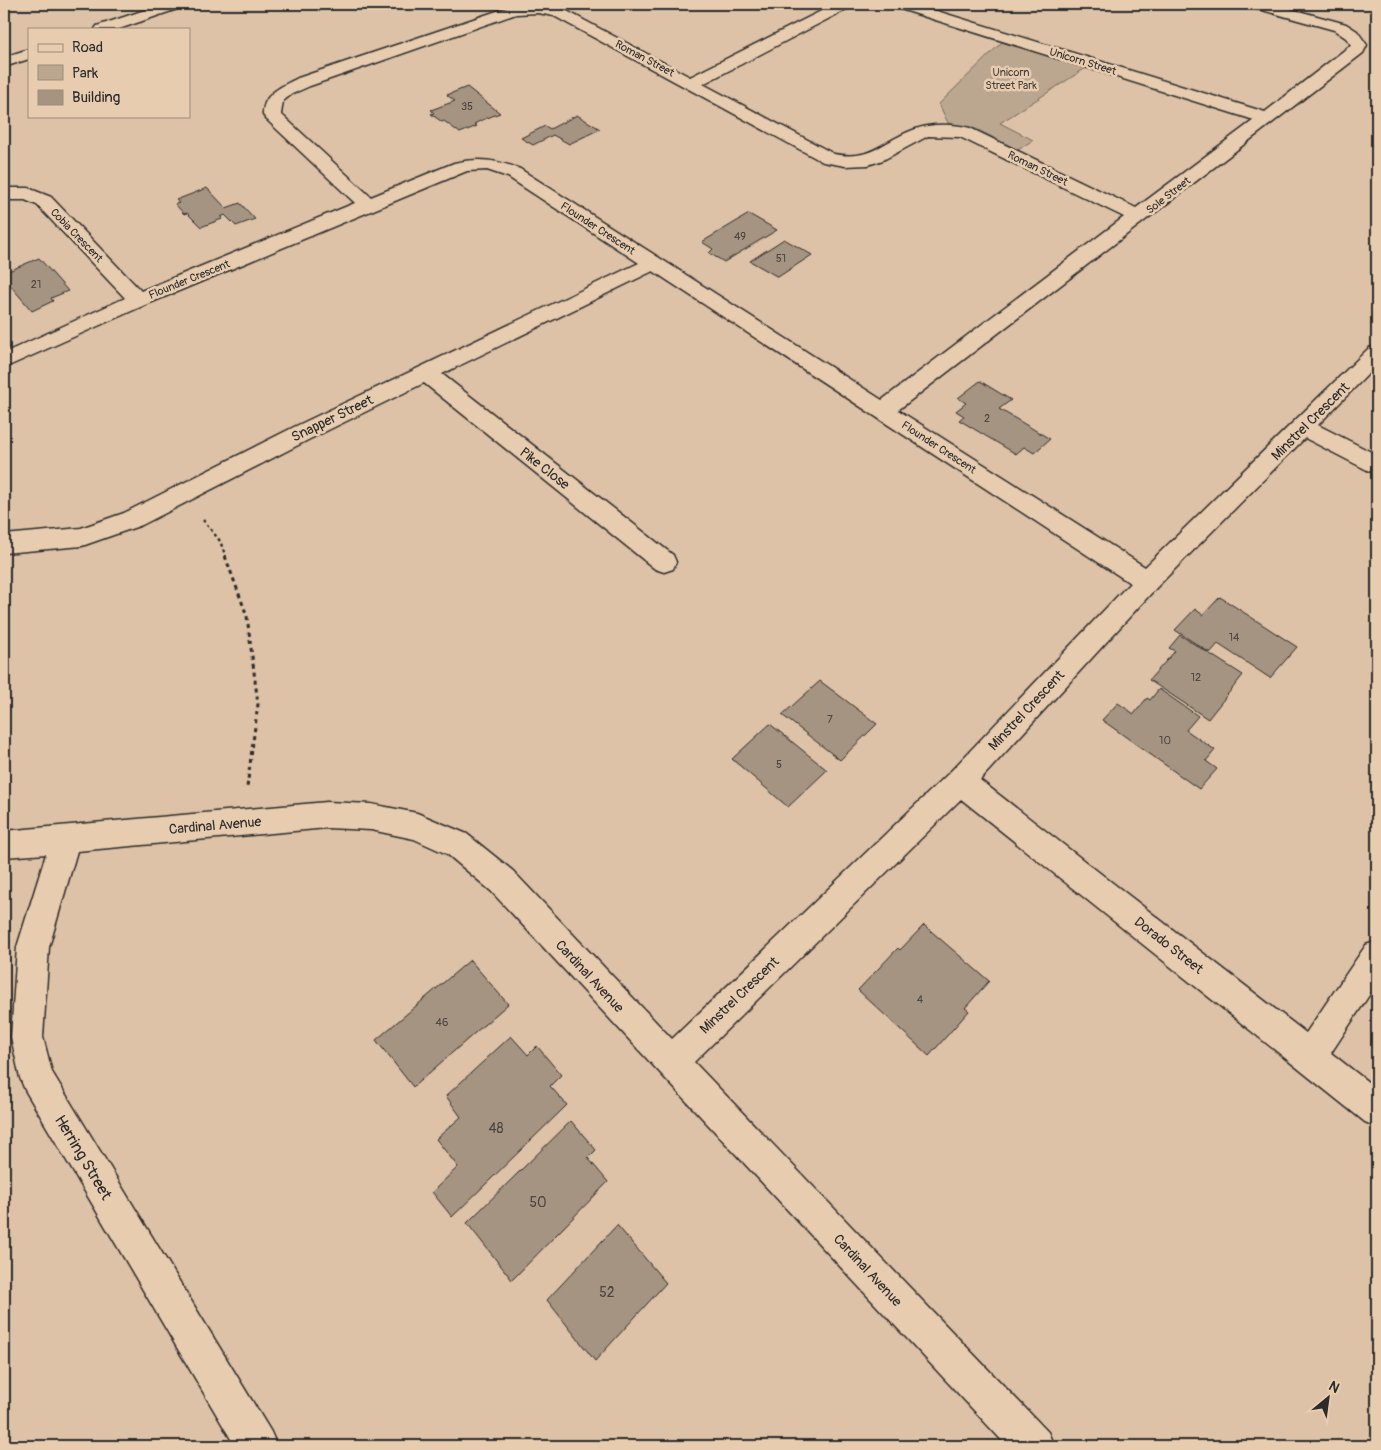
<svg xmlns="http://www.w3.org/2000/svg" width="1381" height="1450" viewBox="0 0 1381 1450" font-family="Pangolin,sans-serif">
	<style>
		.green { fill: #bba690; stroke: #73685e }
		.building { fill: #a59481; stroke: #2b2b2b }
		.lines { fill: none; stroke-linecap: round; stroke-linejoin: round }
		.minor-casing { stroke: #2b2b2b; stroke-width: 3 }
		.tertiary-casing { stroke: #2b2b2b; stroke-width: 3 }
		.path-far1 { stroke: #2b2b2b; stroke-width: 2.5; stroke-dasharray: 3 3; stroke-linecap: butt }
		.path { stroke: #2b2b2b; stroke-width: 3; stroke-dasharray: 4 4; stroke-linecap: butt }
		.minor { fill: #e8ccaf; fill-rule: evenodd }
		.tertiary { fill: #e8ccaf; fill-rule: evenodd }
		.labels { text-anchor: middle; stroke-width: 5; stroke-linejoin: round; paint-order: stroke }
		.far-street-label { font-size: 11px; fill: #2b2b2b; stroke: #e8ccaf }
		.far-park-label { font-size: 11px; fill: #413d3a; stroke: #e8ccaf }
		.number-label { font-size: 11px; fill: #4a4540 }
		.street-label { font-size: 14px; fill: #2b2b2b; stroke: #e8ccaf }
		.near-number-label { font-size: 14px; fill: #4a4540 }
		.near-street-label { font-size: 16px; fill: #2b2b2b; stroke: #e8ccaf }
	</style>
	<rect width="100%" height="100%" fill="#ddc2a7"/>
	<filter id="ink" filterUnits="userSpaceOnUse"><feTurbulence type="fractalNoise" baseFrequency=".02" numOctaves="2"/><feDisplacementMap in="SourceGraphic" scale="10" xChannelSelector="R" yChannelSelector="G"/><feConvolveMatrix kernelMatrix="1 2 1 2 8 2 1 2 1" color-interpolation-filters="sRGB"/></filter>
	<g filter="url(#ink)">
		<polygon class="green" points="1002,42 1086,68 1000,123 1033,140 1018,150 976,129 948,123 939,104"/>
		<g class="building">
			<polygon points="467,87 500,113 482,120 474,124 477,126 460,133 444,121 442,122 431,114 434,113 431,110 455,101 447,95"/>
			<polygon points="577,115 600,129 569,144 553,135 533,145 521,138 545,126 550,129"/>
			<polygon points="207,188 226,208 240,203 255,219 236,226 225,215 221,217 222,219 201,227 187,213 184,214 175,204 179,203 176,200"/>
			<polygon points="749,214 777,230 724,262 709,253 713,249 702,242"/>
			<polygon points="784,239 812,255 778,277 750,261"/>
			<polygon points="39,258 68,291 51,298 53,301 32,311 4,278 4,273"/>
			<polygon points="980,381 1011,400 999,409 1050,439 1034,453 1024,447 1016,454 959,420 964,416 956,411 966,403 958,398"/>
			<polygon points="1220,597 1297,647 1270,678 1218,644 1210,653 1175,630 1195,609 1203,615"/>
			<polygon points="1180,635 1243,675 1208,719 1149,680 1175,651 1169,648"/>
			<polygon points="820,681 877,724 840,760 782,715"/>
			<polygon points="1159,689 1198,716 1186,730 1215,750 1206,761 1217,769 1199,789 1102,720 1118,703 1134,714 1147,698 1150,700"/>
			<polygon points="770,724 827,770 788,807 732,759"/>
			<polygon points="924,925 989,981 965,1008 969,1011 929,1056 858,990 898,948 900,950"/>
			<polygon points="470,960 508,1004 413,1087 376,1040"/>
			<polygon points="511,1036 528,1055 537,1046 561,1075 550,1086 567,1105 452,1217 432,1192 458,1167 436,1139 461,1117 446,1096"/>
			<polygon points="571,1121 596,1150 588,1158 608,1182 512,1280 467,1223"/>
			<polygon points="617,1225 666,1283 595,1361 547,1300"/>
		</g>
		<g class="lines">
			<g class="minor-casing">
				<path id="minor" d="M 540,4 L 565,10 L 690,77 L 835,4 L 854,4 L 851,7 L 703,84 L 834,154 C 872,161 881,142 913,130 C 931,123 952,124 970,128 L 1136,208 L 1254,120 L 894,7 L 891,4 L 914,4 L 1265,112 L 1351,45 L 1346,38 L 1334,30 L 1251,7 L 1248,4 L 1273,4 L 1346,24 L 1357,31 L 1367,45 L 1363,53 L 898,410 L 1145,567 L 1369,348 L 1377,346 L 1377,365 L 1318,425 L 1377,455 L 1377,473 L 1369,471 L 1305,438 L 1156,588 L 980,780 L 1306,1033 L 1366,945 L 1377,941 L 1377,983 L 1331,1053 L 1377,1089 L 1377,1127 L 1365,1122 L 961,799 L 694,1062 L 1048,1432 L 1054,1446 L 1007,1446 L 491,891 L 447,854 L 414,839 L 371,830 L 327,828 L 77,851 L 49,947 L 43,1037 L 52,1072 L 271,1432 L 277,1446 L 235,1446 L 25,1090 L 20,1078 L 11,1037 L 17,947 L 46,854 L 4,857 L 4,831 L 327,802 L 371,804 L 417,813 L 467,834 L 513,871 L 672,1039 L 950,772 L 1130,583 L 653,271 L 442,374 L 673,555 L 676,562 L 673,569 L 664,572 L 655,569 L 424,383 L 310,439 L 142,525 L 82,546 L 4,553 L 4,535 L 81,528 L 124,513 L 294,427 L 639,263 L 508,177 L 487,170 L 467,171 L 145,305 L 4,368 L 4,353 L 125,298 L 37,205 L 25,200 L 4,200 L 4,188 L 28,188 L 51,197 L 141,291 L 355,203 L 266,119 L 263,115 C 262,94 282,86 298,78 L 509,7 ZM 538,13 L 554,16 L 823,162 L 845,166 L 868,165 L 883,160 L 928,136 L 960,137 L 1124,217 L 882,400 L 520,169 C 497,160 478,157 454,163 L 371,197 L 281,114 L 283,101 L 292,94 L 310,86 L 516,14 Z"/>
			</g>
			<g class="tertiary-casing">
				<g id="tertiary">
					<polygon points="163,4 186,4 183,7 119,29 95,29 97,26"/>
					<polygon points="29,49 29,59 4,67 4,57"/>
				</g>
			</g>
			<polyline class="path-far1" points="203,520 220,541 226,557"/>
			<polyline class="path" points="225,556 247,616 258,704 247,787"/>
			<use href="#minor" class="minor"/>
			<use href="#tertiary" class="tertiary"/>
		</g>
	</g>
	<g class="labels">
		<g class="far-street-label">
			<text transform="translate(645 58) rotate(28)" y="4">Roman Street</text>
			<text transform="translate(1083 61) rotate(17)" y="4">Unicorn Street</text>
			<text transform="translate(1038 168) rotate(26)" y="4">Roman Street</text>
			<text transform="translate(1168 195) rotate(-38)" y="4">Sole Street</text>
			<text transform="translate(598 228) rotate(33)" y="4">Flounder Crescent</text>
			<text transform="translate(77 235) rotate(46)" y="4">Cobia Crescent</text>
			<text transform="translate(189 279) rotate(-22)" y="4">Flounder Crescent</text>
			<text transform="translate(939 447) rotate(33)" y="4">Flounder Crescent</text>
		</g>
		<g class="far-park-label">
			<text x="1011" y="76">Unicorn<tspan x="1011" dy="13">Street Park</tspan></text>
		</g>
		<g class="number-label">
			<text x="467" y="110">35</text>
			<text x="740" y="240">49</text>
			<text x="781" y="262">51</text>
			<text x="36" y="288">21</text>
			<text x="987" y="422">2</text>
			<text x="1234" y="641">14</text>
			<text x="1196" y="681">12</text>
			<text x="830" y="723">7</text>
			<text x="1165" y="744">10</text>
			<text x="779" y="768">5</text>
			<text x="920" y="1003">4</text>
			<text x="442" y="1026">46</text>
		</g>
		<g class="street-label">
			<text transform="translate(332 418) rotate(-26)" y="5">Snapper Street</text>
			<text transform="translate(1310 421) rotate(-45)" y="5">Minstrel Crescent</text>
			<text transform="translate(545 468) rotate(38)" y="5">Pike Close</text>
			<text transform="translate(1026 710) rotate(-47)" y="5">Minstrel Crescent</text>
			<text transform="translate(215 825) rotate(-5)" y="5">Cardinal Avenue</text>
			<text transform="translate(1169 945) rotate(38)" y="5">Dorado Street</text>
			<text transform="translate(590 976) rotate(47)" y="5">Cardinal Avenue</text>
			<text transform="translate(739 995) rotate(-44)" y="5">Minstrel Crescent</text>
			<text transform="translate(868 1270) rotate(47)" y="5">Cardinal Avenue</text>
		</g>
		<g class="near-number-label">
			<text x="496" y="1133">48</text>
			<text x="538" y="1207">50</text>
			<text x="607" y="1297">52</text>
		</g>
		<g class="near-street-label">
			<text transform="translate(84 1157) rotate(59)" y="6">Herring Street</text>
		</g>
	</g>
	<rect width="1381" height="1450" fill="none" stroke="#e8ccaf" stroke-width="20"/>
	<rect x="10" y="10" width="1361" height="1430" fill="none" stroke="#2b2b2b" stroke-width="2" filter="url(#ink)"/>
	<rect x="28" y="28" width="162" height="90" fill="#e8ccaf" stroke="#9c8c7a"/>
	<rect x="38" y="44" width="25" height="8" fill="#e8ccaf" stroke="#9c8c7a"/>
	<text x="72" y="52" font-size="15" fill="#2b2b2b">Road</text>
	<rect x="38" y="65" width="25" height="15" fill="#bba690" stroke="#9c8c7a"/>
	<text x="72" y="78" font-size="15" fill="#2b2b2b">Park</text>
	<rect x="38" y="90" width="25" height="15" fill="#a59481" stroke="#9c8c7a"/>
	<text x="72" y="102" font-size="15" fill="#2b2b2b">Building</text>
	<g transform="translate(1328 1398) rotate(29)" stroke="#e8ccaf" stroke-width="4" paint-order="stroke">
	<path d="M0-4L9 19L0 12L-9 19Z" fill="#2b2b2b"/>
	<text y="-8" font-size="14" font-weight="bold" text-anchor="middle" fill="#2b2b2b">N</text>
	</g>
</svg>
